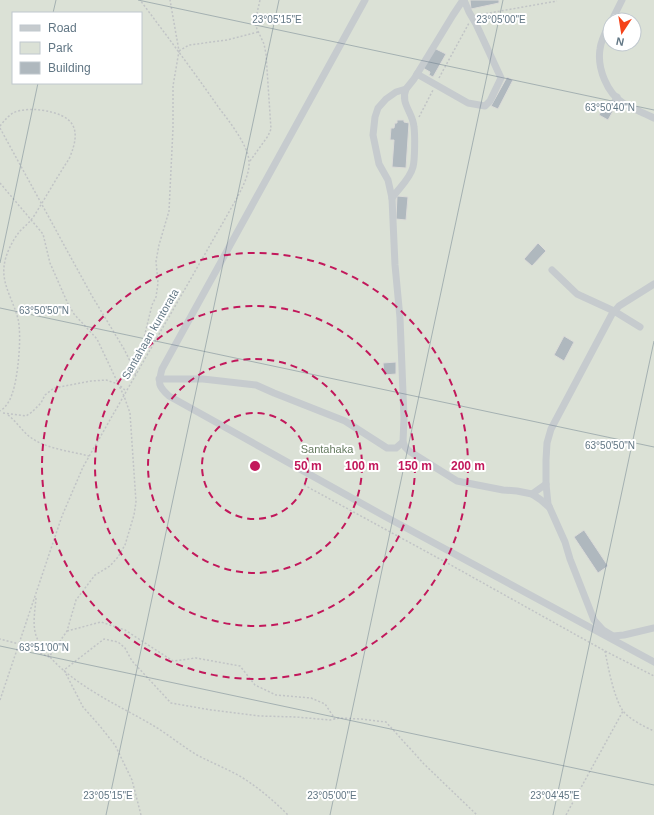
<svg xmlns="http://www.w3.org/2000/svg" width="654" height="815" viewBox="0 0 654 815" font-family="Arial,sans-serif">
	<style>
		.green { fill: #dbe1d6; fill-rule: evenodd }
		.building { fill: #afb8be; stroke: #dbdbd8 }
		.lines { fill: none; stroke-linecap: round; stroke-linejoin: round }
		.path { stroke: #c1c4c6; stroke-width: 1.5; stroke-dasharray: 2 2; stroke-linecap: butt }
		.minor { stroke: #c6cbce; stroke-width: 7 }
		.ticks { fill: none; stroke: #617684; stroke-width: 1; stroke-opacity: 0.45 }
		.ring { fill: none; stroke: #c2185b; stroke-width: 2; stroke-dasharray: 7 5 }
		.labels { text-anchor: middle; stroke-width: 4; stroke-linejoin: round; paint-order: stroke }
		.street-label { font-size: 11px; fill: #617684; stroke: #fff }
		.park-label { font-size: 11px; fill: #667b60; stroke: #fff }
		.ticks-label { font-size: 10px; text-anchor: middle; fill: #617684; stroke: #fff; stroke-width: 4; stroke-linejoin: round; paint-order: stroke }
		.centre { fill: #c2185b; stroke: #fff; stroke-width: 2 }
		.ring-label { font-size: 12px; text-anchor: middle; font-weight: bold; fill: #c2185b; stroke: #fff; stroke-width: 4; stroke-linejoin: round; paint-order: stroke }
	</style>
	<rect width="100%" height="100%" fill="#f9f9f6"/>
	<path class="green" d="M 0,0 L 654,0 L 654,815 L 0,815 ZM 13,13 L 141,13 L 141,83 L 13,83 ZM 610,20 L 634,20 L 634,44 L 610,44 Z"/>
	<g class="building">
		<polygon points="470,0 499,0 499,3 471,9"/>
		<polygon points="434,48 446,54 433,77 429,75 430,72 423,68"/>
		<polygon points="507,77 513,80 498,109 491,106"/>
		<polygon points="604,106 613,111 608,120 599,115"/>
		<polygon points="397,120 404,120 404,122 409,123 406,168 392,167 394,140 390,140 391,128 394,128 395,123 397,123"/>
		<polygon points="397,196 408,197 406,220 396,219"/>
		<polygon points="538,243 546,251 532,266 524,259"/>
		<polygon points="564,336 574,342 564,361 554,355"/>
		<polygon points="396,362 396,374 384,375 383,363"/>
		<polygon points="584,530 608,566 598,573 574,537"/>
	</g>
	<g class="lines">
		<g class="path">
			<polyline points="478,15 557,1"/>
			<polyline points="179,51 189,45 227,40 258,32"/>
			<polyline points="439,78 469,23"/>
			<polyline points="419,117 433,90"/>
			<path d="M 0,126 C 4,121 8,116 13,113 C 21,109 32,109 41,110 C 73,115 83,127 69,159 C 57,177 46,197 34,216 C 30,222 25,226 20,231 C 12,241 5,255 4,267 C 2,285 14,302 18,319 C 22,335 18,379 12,394 C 10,401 6,407 0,411"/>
			<polyline points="0,128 92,296 124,349 136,373"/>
			<polyline points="250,161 268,136 271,129 266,54 264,44 257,29 255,22 260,0"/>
			<polyline points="0,183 43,234 50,263 68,304 74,314 97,339 124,396 130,413 136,502 134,515 125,545 118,557 110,566 95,575 76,600 67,631 49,657 19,644 0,639"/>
			<polyline points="135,375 152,305 156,297 158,283 156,261 159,245 169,211 173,128 173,86 179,51 170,0"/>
			<polyline points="3,413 26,416 32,412 41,403 45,395 54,388 91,381 106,380 118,384 126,391"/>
			<path d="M 8,415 C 16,421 22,431 30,437 C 46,449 70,451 89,456"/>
			<polyline points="304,485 449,564 605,651 654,676"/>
			<path d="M 36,598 C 35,612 31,629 39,642 C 62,681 117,704 154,726 C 169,735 182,746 197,755 C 212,763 228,769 243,778 C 260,789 274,801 288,815"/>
			<polyline points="67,631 101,622 125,630 173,661 196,658 240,666 255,685 276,695 311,698 325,704 335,719"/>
			<path d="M 605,651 C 608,667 614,698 623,711 C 629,719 645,727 654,731"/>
			<path d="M 0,700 L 62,516 L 83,467 L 237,198 C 242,188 250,174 249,161 C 248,145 229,121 219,108 C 194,72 167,36 140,0"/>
			<polyline points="141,815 132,780 115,745 99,725 83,707 64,670 104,639 118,642 125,648 132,661 171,703 211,710 260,716 296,717 330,720 339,718 361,719 386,722 424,764 477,815"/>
			<polyline points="566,815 623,711"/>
		</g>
		<g class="minor">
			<path d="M 365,0 L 162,369 C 158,384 158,386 169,396 L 386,517 L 654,662"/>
			<polyline points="612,20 622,0"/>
			<path d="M 610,23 C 606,31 601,40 600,49 C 597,68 607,93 623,103 C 633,109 644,113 654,118"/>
			<polyline points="417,74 468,103 485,106 490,101 501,78 476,24 469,12 464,0"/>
			<polyline points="612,107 617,97"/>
			<path d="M 392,198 C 399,188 410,179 413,167 C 415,159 415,135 414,127 C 413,112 400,104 406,89"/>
			<polyline points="552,270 577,294 614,311 640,327"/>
			<polyline points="654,284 619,306 612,314 551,429 547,443 546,460 546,484 548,504 565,542 570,559 594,620 603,630 613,636 624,635 654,628"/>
			<polyline points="159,379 203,379 256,385 274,393 345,421 387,448 396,448 403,442 404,418 400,318 395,265 392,198 388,180 379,164 373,135 375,117 378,108 386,99 396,92 406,89 414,79 453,15 463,0"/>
			<polyline points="403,442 405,447 409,451 457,481 503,490 517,491 532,494 546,484"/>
			<polyline points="532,494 541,500 549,507"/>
		</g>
	</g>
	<path class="ticks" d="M 138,0 L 654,110M 53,13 L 56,0M 0,263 L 38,83M 0,308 L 654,447M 0,646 L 654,785M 106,815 L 279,0M 330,815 L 503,0M 553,815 L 654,341"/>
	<g class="ring">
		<circle cx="255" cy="466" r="53"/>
		<circle cx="255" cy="466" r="107"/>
		<circle cx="255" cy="466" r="160"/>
		<circle cx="255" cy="466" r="213"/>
	</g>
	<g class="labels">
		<g class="street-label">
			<text transform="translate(150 334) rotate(-60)" y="4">Santahaan kuntorata</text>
		</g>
		<g class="park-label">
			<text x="327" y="453">Santahaka</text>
		</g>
	</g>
	<g class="ticks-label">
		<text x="277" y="23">23°05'15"E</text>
		<text x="501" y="23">23°05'00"E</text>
		<text x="610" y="111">63°50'40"N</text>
		<text x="44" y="314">63°50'50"N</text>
		<text x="610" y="449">63°50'50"N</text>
		<text x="44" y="651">63°51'00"N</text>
		<text x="108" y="799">23°05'15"E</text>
		<text x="332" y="799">23°05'00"E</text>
		<text x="555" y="799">23°04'45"E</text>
	</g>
	<circle cx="255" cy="466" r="6" class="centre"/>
	<g class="ring-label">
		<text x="308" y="470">50 m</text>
		<text x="362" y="470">100 m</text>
		<text x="415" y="470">150 m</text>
		<text x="468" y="470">200 m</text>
	</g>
	<rect x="12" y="12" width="130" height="72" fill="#ffffff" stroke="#c0c8ce"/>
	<rect x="20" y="25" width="20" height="6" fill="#c6cbce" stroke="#c0c8ce"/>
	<text x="48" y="32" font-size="12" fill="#617684">Road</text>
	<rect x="20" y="42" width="20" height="12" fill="#dbe1d6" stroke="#c0c8ce"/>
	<text x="48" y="52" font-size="12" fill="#617684">Park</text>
	<rect x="20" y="62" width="20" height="12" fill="#afb8be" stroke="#c0c8ce"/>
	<text x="48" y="72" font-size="12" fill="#617684">Building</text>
	<g transform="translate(622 32) rotate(192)"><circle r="19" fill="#ffffff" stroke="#c0c8ce"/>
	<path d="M0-3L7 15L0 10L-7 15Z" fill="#f54219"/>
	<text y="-6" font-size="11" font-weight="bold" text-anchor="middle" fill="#617684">N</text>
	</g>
</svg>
